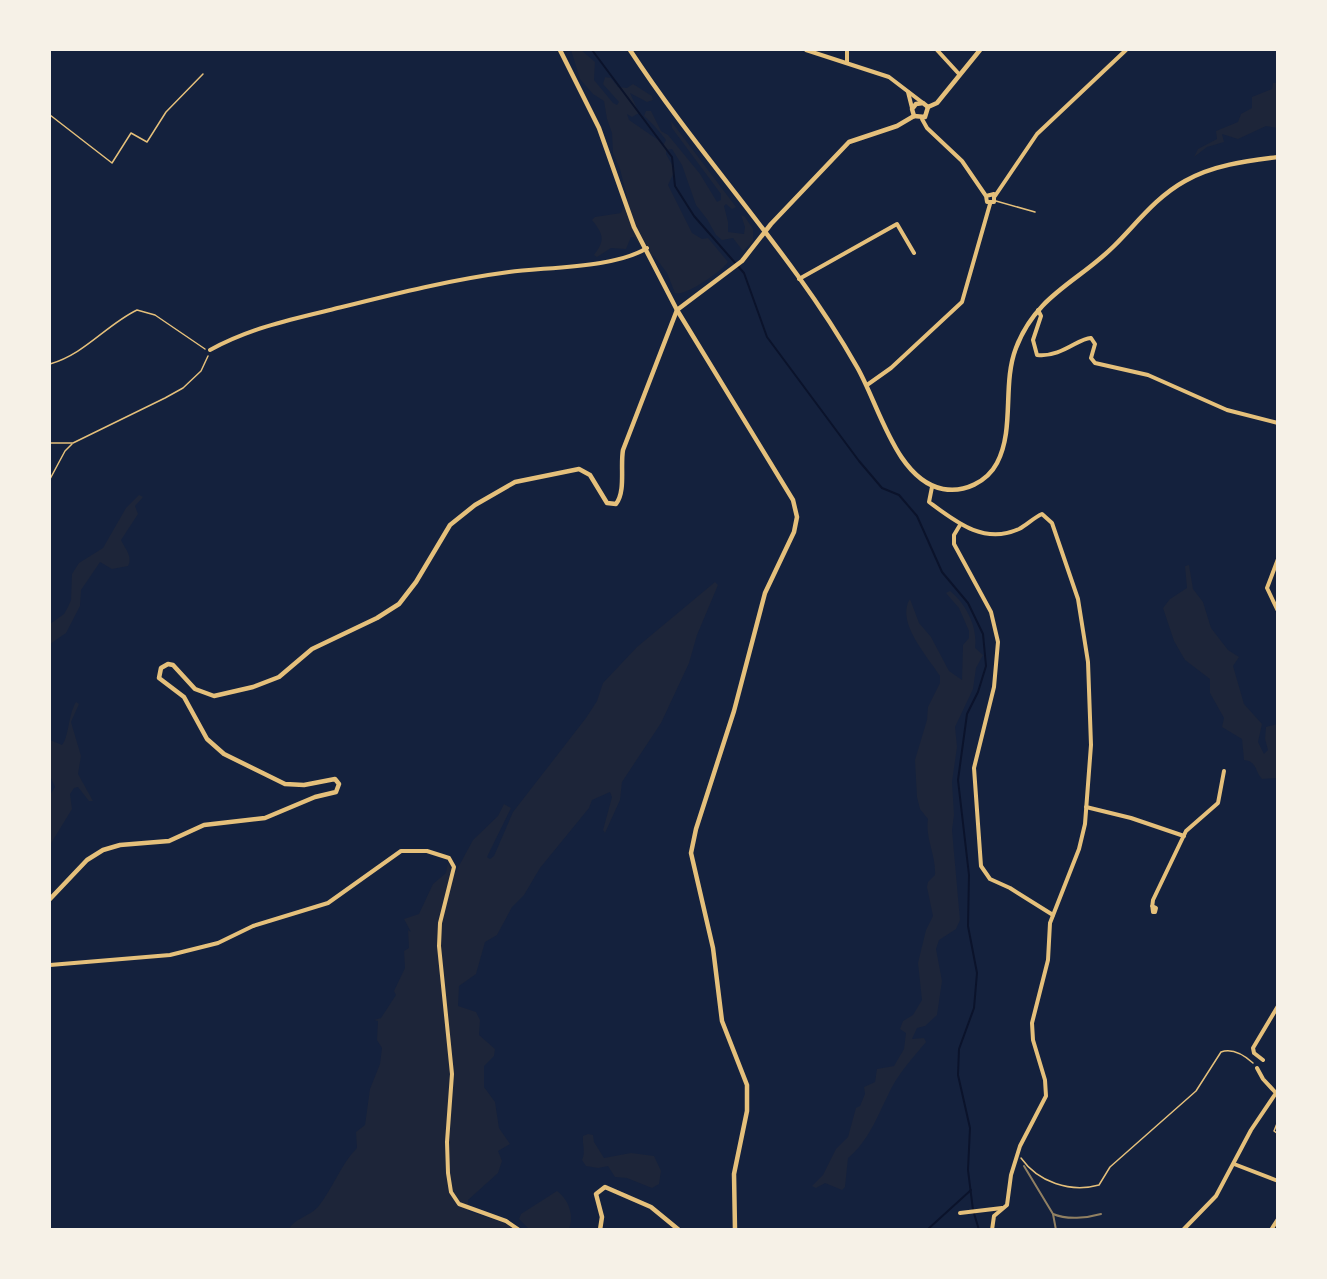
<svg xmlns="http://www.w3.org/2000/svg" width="1327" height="1279" viewBox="0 0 1327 1279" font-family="Jost,sans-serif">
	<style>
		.green { fill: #1d2539 }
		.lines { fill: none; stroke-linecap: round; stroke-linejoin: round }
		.stream { stroke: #0b132b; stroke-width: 2 }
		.path { stroke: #e5c07b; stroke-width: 1.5 }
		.service { stroke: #e5c07b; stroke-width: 1.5 }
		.minor { stroke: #e5c07b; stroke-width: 4 }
		.tertiary { stroke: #e5c07b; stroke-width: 4.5 }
		.rail { stroke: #918062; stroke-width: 2 }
	</style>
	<rect width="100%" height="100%" fill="#14213d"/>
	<g class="green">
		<path d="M 571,50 L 581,50 L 595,62 L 594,80 L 613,103 L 617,105 L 619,102 L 603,84 L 605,77 L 611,78 L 618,87 L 627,88 L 633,84 L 652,96 L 653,100 L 647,102 L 630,93 L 639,113 L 632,117 L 627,114 L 629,120 L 664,144 L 666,140 C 661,133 652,123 644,116 L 646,111 L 651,111 L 661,131 L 668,135 L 700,174 L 717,202 L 721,200 L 721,194 L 672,128 L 671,121 L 736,207 L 732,209 L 726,204 L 724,206 L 728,222 L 728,232 L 744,234 L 745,227 L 741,215 L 745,217 L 753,229 L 753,241 L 743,251 L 733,238 L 722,240 L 716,235 L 707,219 L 696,205 L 682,165 L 672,149 L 666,150 L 666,154 L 675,170 L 668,185 L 692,233 L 702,239 L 708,238 L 728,262 C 722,271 685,297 675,293 L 667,273 L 655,257 L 645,252 L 634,237 L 631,237 L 626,249 L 611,248 L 597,257 L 594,255 C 605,240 604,235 592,220 L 595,217 L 621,213 L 627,197 L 620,169 L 613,153 L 612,133 L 607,119 L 604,101 L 593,94 L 580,79 Z"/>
		<polygon points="1273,83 1277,83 1277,128 1266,126 1238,139 1222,134 1224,142 1207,147 1194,157 1198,149 1217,139 1216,131 1238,122 1241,114 1252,108 1252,97 1272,89"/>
		<path d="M 139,495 L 143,497 L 135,506 L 138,514 L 121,540 C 125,549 133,556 128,566 L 112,569 L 100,562 L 81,590 L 80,606 L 66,633 L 50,644 L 50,624 L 64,614 L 68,607 L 71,600 L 72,574 L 79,563 L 103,548 L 126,508 Z"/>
		<path d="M 1189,565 L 1193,589 L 1203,602 L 1211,628 L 1228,650 L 1239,657 L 1233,666 L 1244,704 L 1262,724 L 1258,742 L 1264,754 L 1268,750 L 1265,739 L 1266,727 L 1277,724 L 1277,778 L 1262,779 C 1255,772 1257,761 1244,760 L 1242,739 L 1222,727 L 1224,718 L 1210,693 L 1210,679 L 1185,660 L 1174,641 L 1163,608 L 1170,599 L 1187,588 L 1185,566 Z"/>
		<path d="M 715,582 L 718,585 L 697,635 L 689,663 L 661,723 L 622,782 L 620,800 L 605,833 L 603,830 L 612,797 L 610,792 L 592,800 L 589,808 L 540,868 L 524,895 L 512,907 L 497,935 L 485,942 L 476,974 L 459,986 L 458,1006 L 476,1012 L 480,1020 L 479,1035 L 495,1049 L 494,1056 L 484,1066 L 484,1087 L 495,1102 L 499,1128 L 510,1144 L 498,1151 L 502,1161 L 498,1173 L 468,1200 L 468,1211 L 502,1222 L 514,1229 L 288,1230 C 295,1218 310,1216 318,1207 C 333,1188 341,1164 357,1148 L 356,1132 L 365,1125 L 370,1089 L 380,1064 L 382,1048 L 377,1040 L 378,1021 L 374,1020 L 381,1018 L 396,995 L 394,991 L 405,968 L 404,951 L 409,948 L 408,930 L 411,932 L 404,919 L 419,914 L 433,884 L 446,873 L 448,863 L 454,875 L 473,840 L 498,816 L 504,804 L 511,808 L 487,857 L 490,859 L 494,856 L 513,812 L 586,718 L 597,701 L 603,683 L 637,647 Z"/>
		<path d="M 950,591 C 966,604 978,627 975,648 L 983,655 L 976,668 L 973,689 L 955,727 L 957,747 L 952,782 L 954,815 L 952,830 L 960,920 L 956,929 L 939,940 L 936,949 L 942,981 L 937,1015 L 925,1026 L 917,1028 L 912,1039 L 924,1038 L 926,1042 C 915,1055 900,1072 892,1087 C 879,1112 870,1140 848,1158 L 845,1187 L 842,1190 L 825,1183 L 816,1188 L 812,1186 L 823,1175 L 836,1149 L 848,1137 L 856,1108 L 860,1106 L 865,1094 L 864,1087 L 875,1082 L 877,1069 L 894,1066 L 904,1049 L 906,1033 L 900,1029 L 903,1021 L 913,1015 L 922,1000 L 918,963 L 926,930 L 933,916 L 927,887 L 928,882 L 935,875 C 936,854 925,839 928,819 L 920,809 L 917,797 L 915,760 L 927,720 L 928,707 L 940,683 L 940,676 C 929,658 895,622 910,599 L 919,623 L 931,637 L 949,671 L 962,680 L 963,645 L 969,638 L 969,631 L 959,608 L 946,593 Z"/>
		<path d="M 76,702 L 79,704 L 71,722 L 81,756 L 78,774 L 93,801 L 89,801 L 78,787 L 74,788 L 70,794 L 72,809 L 50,845 L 50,795 L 55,787 L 50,776 L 50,740 L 62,745 C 69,737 68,715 76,702 Z"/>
		<path d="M 588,1134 L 593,1135 L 594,1142 L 604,1158 L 631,1153 L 654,1156 L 661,1171 L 659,1184 L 652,1188 L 627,1178 L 615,1177 L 608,1166 L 598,1168 L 586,1166 L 582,1160 C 586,1152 582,1145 583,1136 Z"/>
		<path d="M 557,1191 C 569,1200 574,1215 569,1229 L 529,1229 L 519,1219 L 521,1214 Z"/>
	</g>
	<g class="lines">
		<g class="stream">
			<polyline points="592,50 672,157 675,186 694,216 744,273 767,337 859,461 882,488 899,495 917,516 942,572 968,603 983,634 986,666 978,692 967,714 958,780 969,875 968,926 977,973 974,1008 959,1049 958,1075 970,1128 968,1170 973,1210 979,1230"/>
			<polyline points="927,1230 971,1190"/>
		</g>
		<g class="path">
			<polyline points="50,115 112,163 131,133 147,142 166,112 203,74"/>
			<path d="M 50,364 C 85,354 106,325 137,310 L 155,315 L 205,349"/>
			<polyline points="50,443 73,443 165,398 183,388 201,371 208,356"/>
			<polyline points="50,479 65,451 72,444"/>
			<path d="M 1021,1158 C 1038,1182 1070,1193 1099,1185 L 1110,1167 L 1196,1091 L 1221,1052 C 1232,1048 1244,1055 1253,1063"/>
		</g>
		<g class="service">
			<polyline points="996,201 1035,212"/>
			<polyline points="1278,1121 1274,1131 1278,1134"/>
		</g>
		<g class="minor">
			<polyline points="806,50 889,77 923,103"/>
			<polyline points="847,50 847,62"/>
			<polyline points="937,50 959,74"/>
			<polyline points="908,92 912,108"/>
			<polyline points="922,119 927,128 962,161 986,196 987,202 994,202 994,194 986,196"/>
			<polyline points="995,196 1037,134 1126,50"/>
			<polyline points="799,279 897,224 914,253"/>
			<path d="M 1038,310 L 1041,316 L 1033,340 L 1037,355 C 1061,358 1080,337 1091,338 L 1095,344 L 1091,358 L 1095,363 L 1148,375 L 1227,410 L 1278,423"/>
			<path d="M 210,350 C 248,329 288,320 330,310 C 390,295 448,280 509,272 C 546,267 616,268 647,248"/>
			<polyline points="867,385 891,368 962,302 990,204"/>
			<path d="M 932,487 L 929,502 C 956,522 984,545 1019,529 C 1027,525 1033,518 1042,514 L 1052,523 L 1078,599 L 1088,662 L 1091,745 L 1085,824 L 1079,849 L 1050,923 L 1048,960 L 1032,1023 L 1033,1040 L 1045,1080 L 1046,1096 L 1020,1146 L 1011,1175 L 1007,1205 L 994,1216 L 992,1230"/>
			<polyline points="960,525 954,535 954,544 991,612 998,642 994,687 974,768 981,866 990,879 1010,888 1053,915"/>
			<polyline points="1278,559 1267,588 1278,611"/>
			<polyline points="1086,807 1131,818 1184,836"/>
			<path d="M 1152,906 L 1156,908 L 1155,912 L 1153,912 C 1152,908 1152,904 1153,900 L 1186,831 L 1218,803 L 1224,771"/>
			<polyline points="50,965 170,955 218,943 253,926 328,903 401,851 427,851 449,858 454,867 440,923 439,946 452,1074 447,1142 448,1173 451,1192 459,1204 506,1221 519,1230"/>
			<polyline points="1263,1060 1254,1053 1253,1048 1278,1006"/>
			<polyline points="1234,1164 1278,1181"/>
			<polyline points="960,1213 1002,1208"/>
			<polyline points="1183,1230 1216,1196 1251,1130 1276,1093 1263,1079 1257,1068"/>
			<polyline points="1271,1230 1278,1219"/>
		</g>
		<g class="tertiary">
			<polyline points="560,50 599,128 634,227 677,310 793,500 797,517 794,532 765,593 734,711 696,829 691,853 713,948 722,1021 747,1085 747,1111 734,1174 735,1230"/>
			<path d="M 630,50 C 701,159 793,254 857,367 C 879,405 896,480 943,489 C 964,493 987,482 997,463 C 1015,429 1002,384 1016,348 C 1036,295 1078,282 1114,246 C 1137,223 1156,197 1185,181 C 1213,165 1246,161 1278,157"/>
			<polyline points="928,107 937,103 980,50"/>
			<polyline points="914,116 912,109 916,104 923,103 928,107"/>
			<polyline points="914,116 925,117 928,107"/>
			<path d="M 50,899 L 87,860 L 103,850 L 120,845 L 169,841 L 204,825 L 265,818 L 315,797 L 336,792 L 339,784 L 335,779 L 304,785 L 285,784 L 224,754 L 207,739 L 184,697 L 159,678 L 161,668 L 168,664 L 173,665 L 195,689 L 214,696 L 253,687 L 279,677 L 312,649 L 377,618 L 399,604 L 416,582 L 450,525 L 475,505 L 515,482 L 579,469 L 590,475 L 607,503 L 616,504 C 626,491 620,466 623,450 L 677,310 L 742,261 L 771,224 L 849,142 L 897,126 L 914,116"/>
			<polyline points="600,1230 602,1217 596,1194 605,1187 651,1207 679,1230"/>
		</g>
		<g class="rail">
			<polyline points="1024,1166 1053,1214 1056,1230"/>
			<path d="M 1053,1214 C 1067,1220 1087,1218 1101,1214"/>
		</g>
	</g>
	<rect width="1327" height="1279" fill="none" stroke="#f6f1e7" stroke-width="102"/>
</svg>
